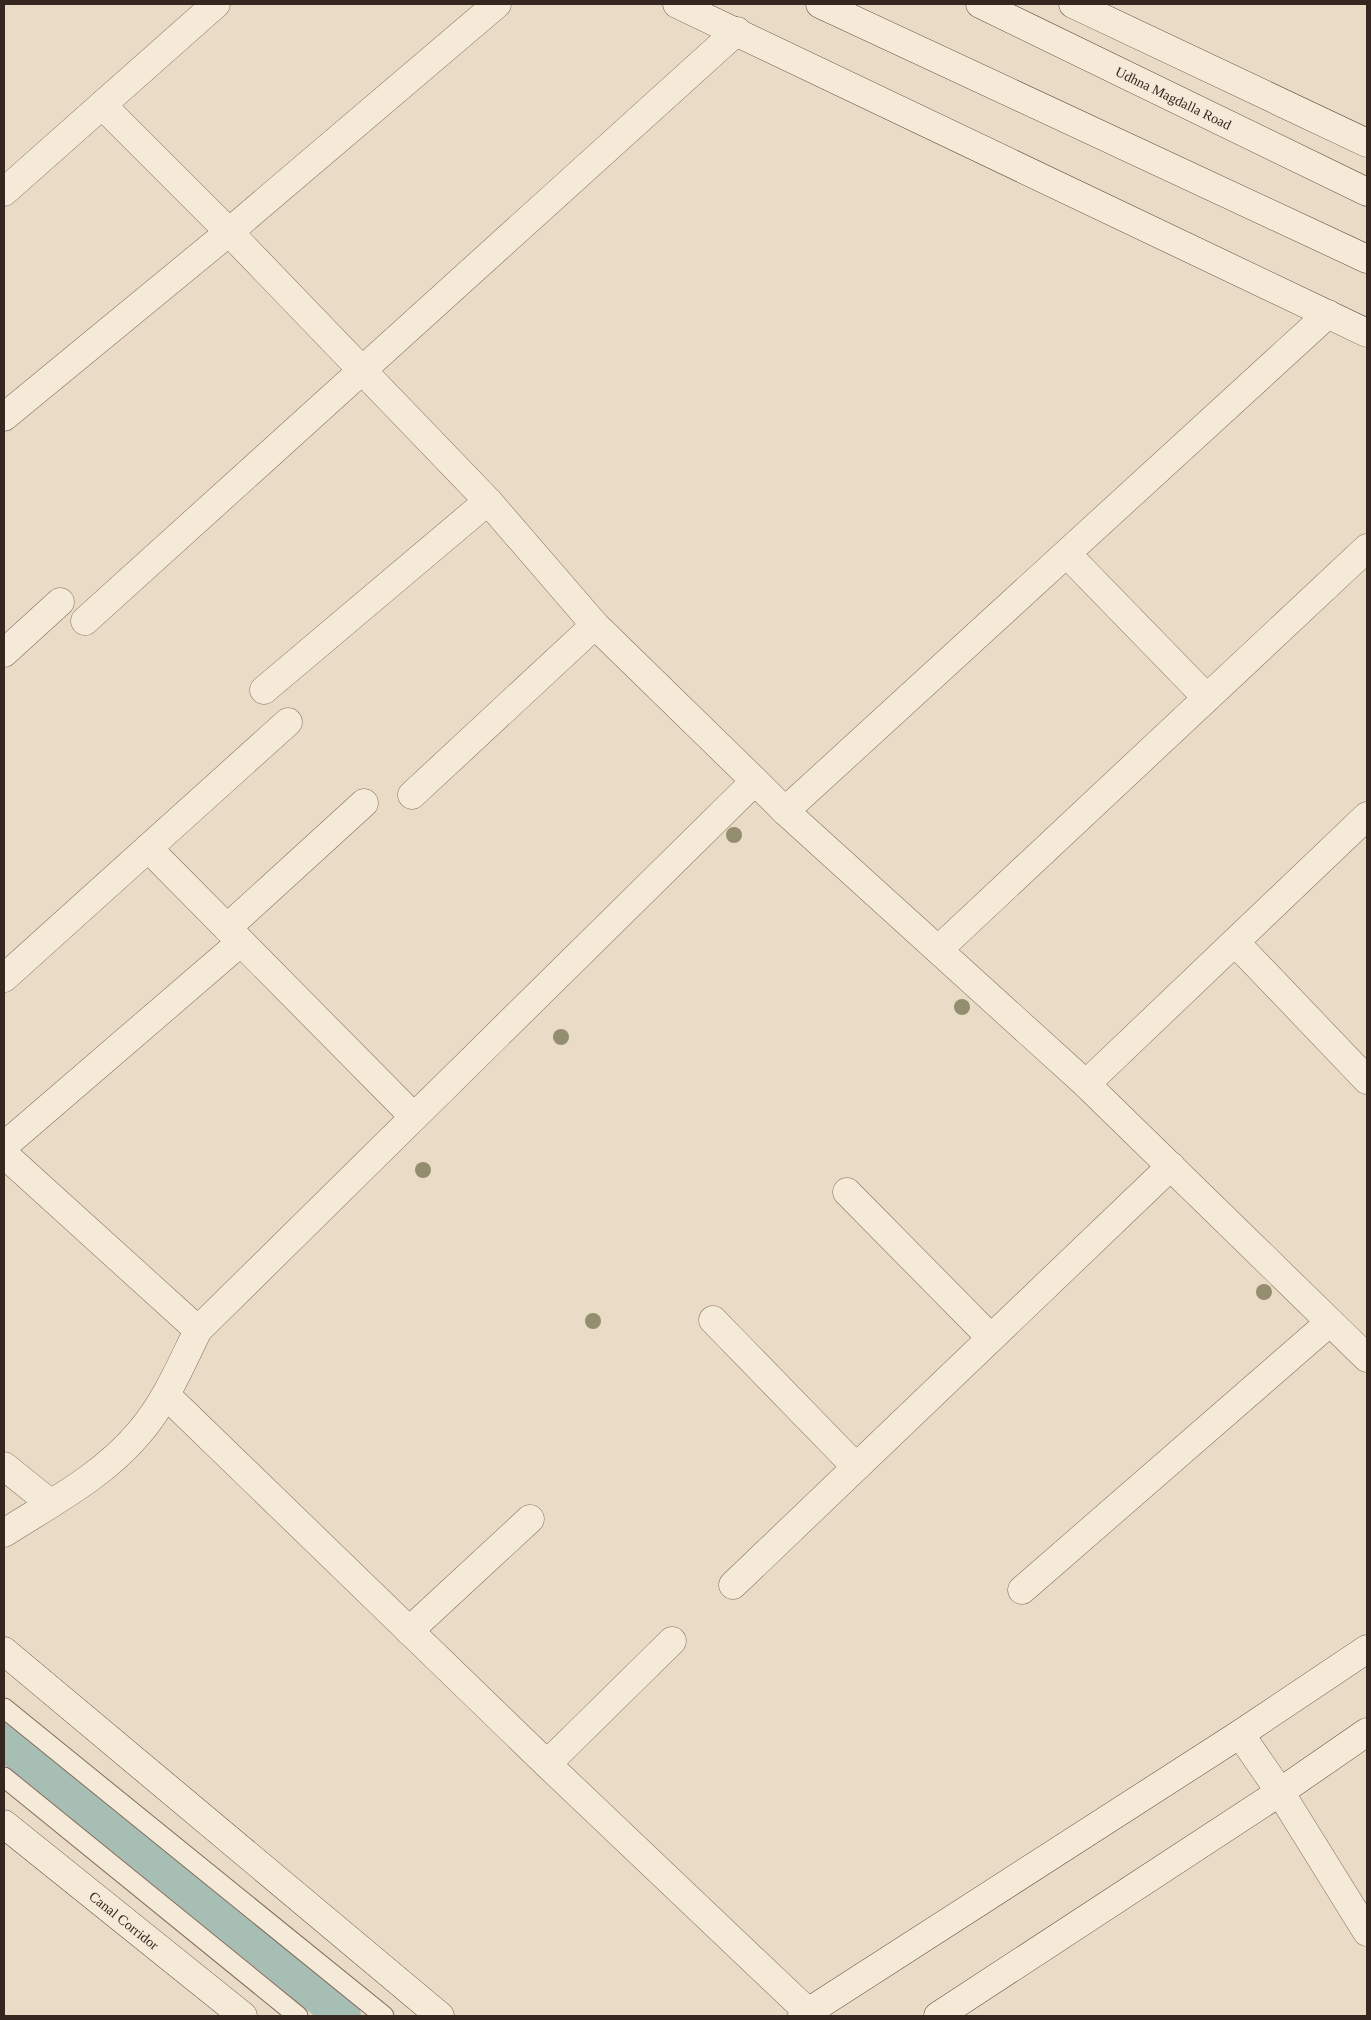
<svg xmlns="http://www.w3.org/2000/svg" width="1371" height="2020" viewBox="0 0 1371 2020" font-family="Georgia,serif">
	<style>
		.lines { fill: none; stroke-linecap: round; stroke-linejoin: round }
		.canal { stroke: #a7beb4; stroke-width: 36 }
		.lane-casing { stroke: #836d5d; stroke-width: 21 }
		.street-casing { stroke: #836d5d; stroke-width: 29 }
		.secondary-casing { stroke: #654f40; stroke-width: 29 }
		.lane { stroke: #f5e9d8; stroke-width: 19 }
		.street { stroke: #f5e9d8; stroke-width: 28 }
		.secondary { stroke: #f5e9d8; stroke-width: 28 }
		.tree { fill: #928e6f }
		.labels { text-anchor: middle; stroke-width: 4; stroke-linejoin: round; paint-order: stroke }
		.street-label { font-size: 14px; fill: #352720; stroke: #f2e6d5 }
	</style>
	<rect width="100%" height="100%" fill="#eadbc6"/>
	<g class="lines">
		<polyline class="canal" points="4,1741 343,2016"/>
		<g class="lane-casing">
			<g id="lane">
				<polyline points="4,1708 384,2016"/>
				<polyline points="4,1777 298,2016"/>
			</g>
		</g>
		<g class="street-casing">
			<g id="street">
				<polyline points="102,105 229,232 488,501 595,625 755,781"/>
				<polyline points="4,192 216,4"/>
				<polyline points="4,417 229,232 497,4"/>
				<polyline points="1067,554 1207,698"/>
				<polyline points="85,621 737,31"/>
				<polyline points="4,653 60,602"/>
				<polyline points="264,690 488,501"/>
				<polyline points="412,795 595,625"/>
				<polyline points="785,811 1328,314"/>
				<polyline points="148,848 414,1117"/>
				<polyline points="227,928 364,803"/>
				<polyline points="1235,942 1367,1080"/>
				<polyline points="939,949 1367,548"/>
				<polyline points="4,978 288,722"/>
				<polyline points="1086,1084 1367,816"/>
				<polyline points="4,1146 241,942"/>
				<polyline points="4,1154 198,1330 755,781 785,811 1086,1084 1367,1358"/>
				<polyline points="847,1192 991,1338"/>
				<polyline points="713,1320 856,1467"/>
				<polyline points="166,1395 547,1764 808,2012"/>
				<polyline points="4,1466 50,1503"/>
				<path d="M 4,1533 C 51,1503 103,1476 139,1433 C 165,1403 181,1365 198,1330"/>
				<polyline points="733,1585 1171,1166"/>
				<polyline points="1022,1590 1330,1322"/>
				<polyline points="409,1631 530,1519"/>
				<polyline points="1240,1734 1280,1792 1367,1932"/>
				<polyline points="547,1764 672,1641"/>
			</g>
		</g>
		<g class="secondary-casing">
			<g id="secondary">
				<polyline points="677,4 1367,333"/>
				<polyline points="820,4 1367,259"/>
				<path id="s1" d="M 980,4 L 1367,192"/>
				<polyline points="1073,4 1367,143"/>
				<polyline points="4,1651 440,2016"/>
				<path id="s2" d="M 4,1824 L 243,2016"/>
				<polyline points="802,2016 1240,1734 1367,1649"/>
				<polyline points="938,2016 1280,1792 1367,1732"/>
			</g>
		</g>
		<use href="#lane" class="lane"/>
		<use href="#street" class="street"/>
		<use href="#secondary" class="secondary"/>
	</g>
	<g class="tree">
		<circle cx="734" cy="835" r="8"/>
		<circle cx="962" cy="1007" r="8"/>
		<circle cx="561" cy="1037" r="8"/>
		<circle cx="423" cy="1170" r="8"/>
		<circle cx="1264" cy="1292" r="8"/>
		<circle cx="593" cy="1321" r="8"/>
	</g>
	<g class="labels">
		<g class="street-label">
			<text dy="5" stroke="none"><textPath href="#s1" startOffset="215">Udhna Magdalla Road</textPath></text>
			<text dy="5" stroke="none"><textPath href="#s2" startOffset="154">Canal Corridor</textPath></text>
		</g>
	</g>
	<rect width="1371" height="2020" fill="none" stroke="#352720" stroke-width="10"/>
</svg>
